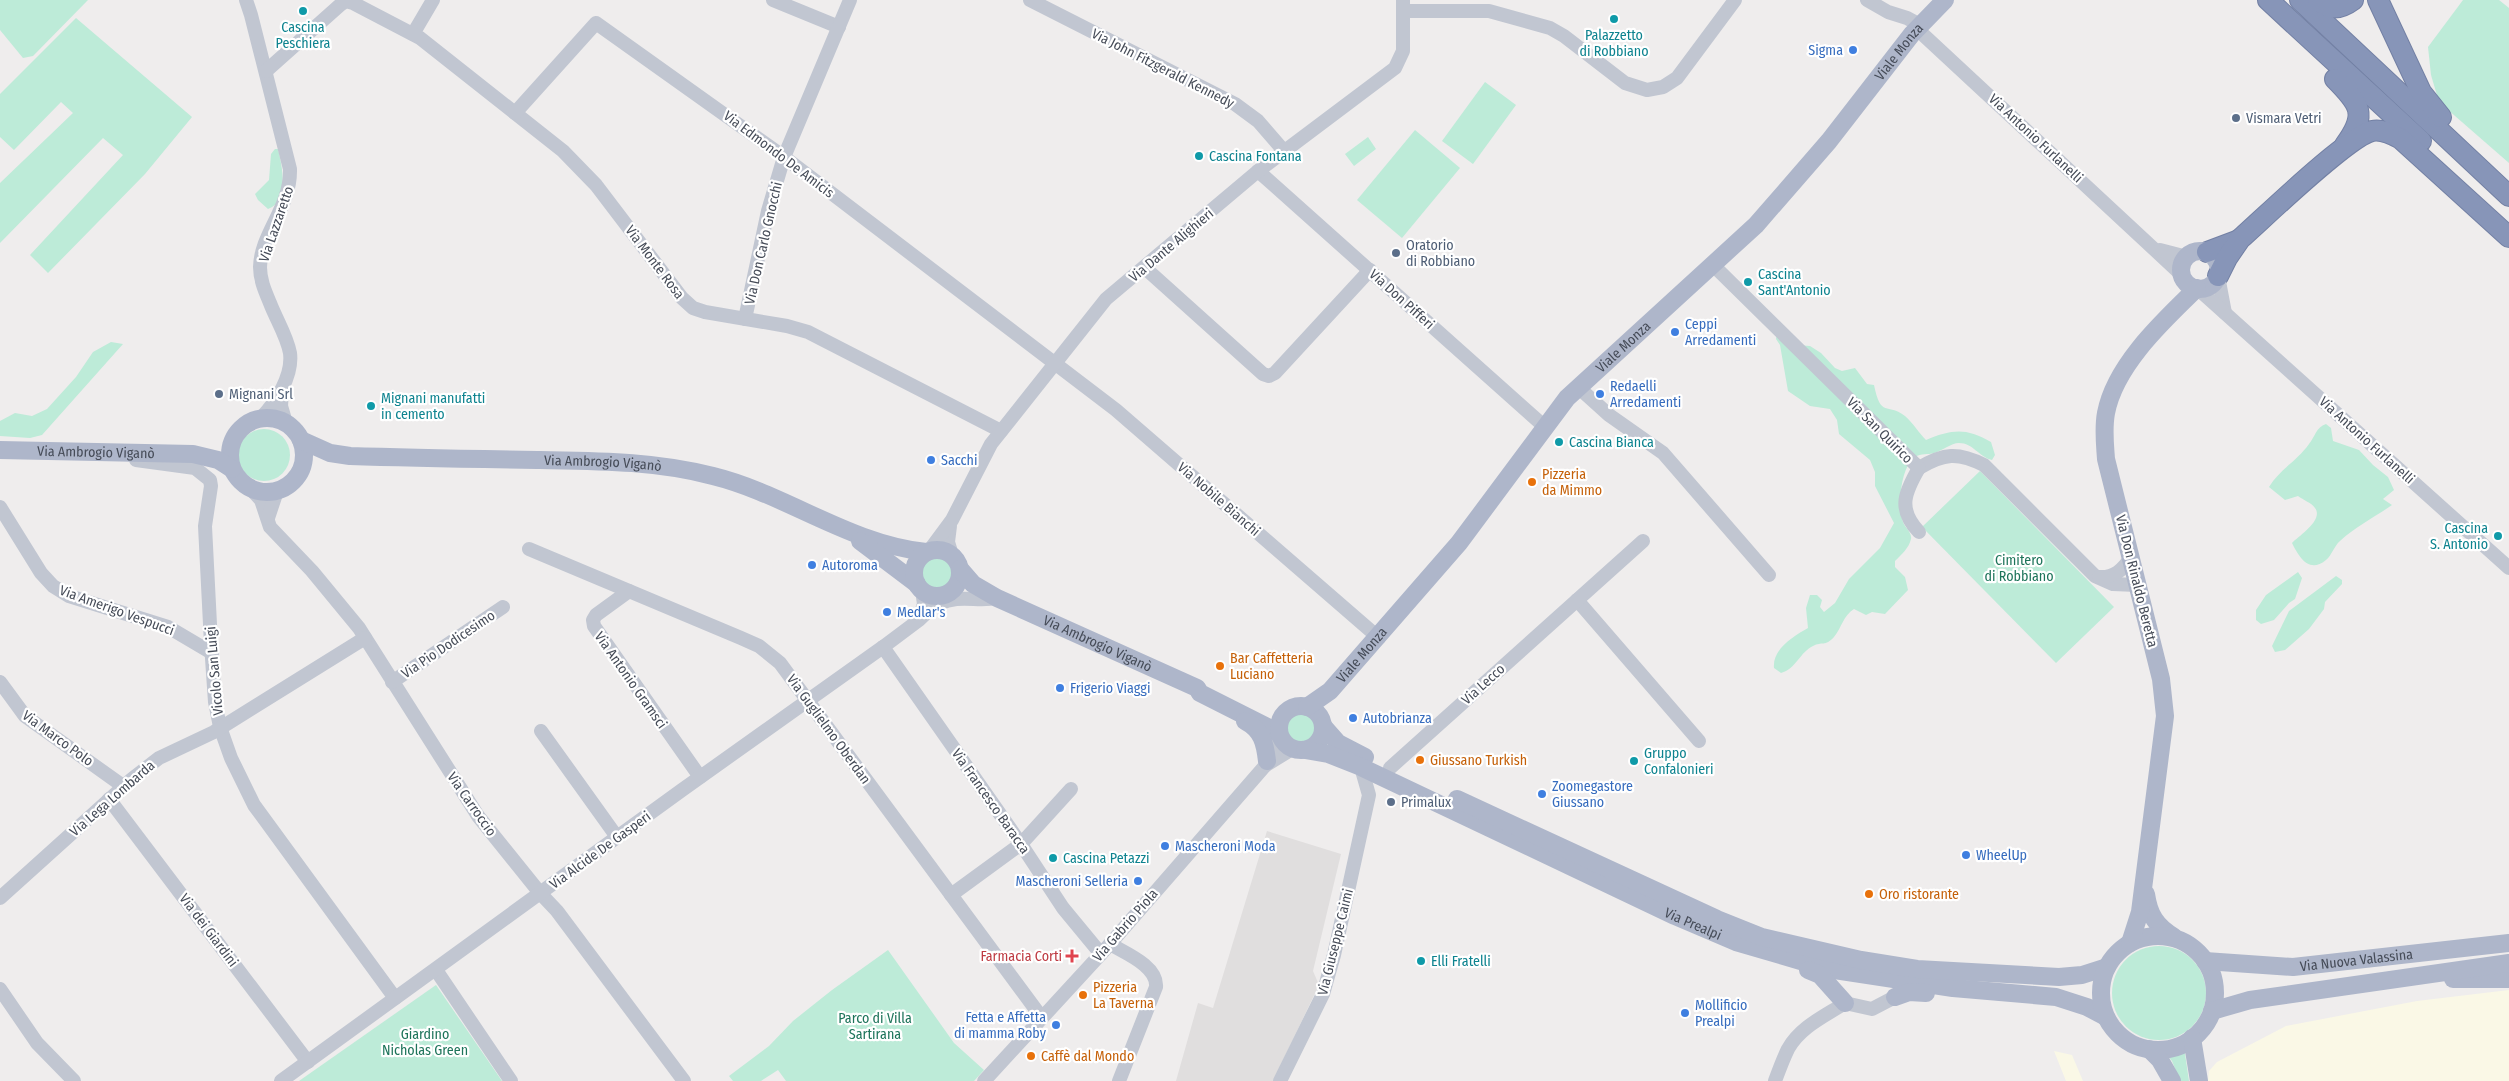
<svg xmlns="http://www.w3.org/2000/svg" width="2509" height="1081" viewBox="0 0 2509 1081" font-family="'Fira Sans Condensed',sans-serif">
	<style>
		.commercial { fill: #faf8e6 }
		.education { fill: #e0dede }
		.green { fill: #bdebd8 }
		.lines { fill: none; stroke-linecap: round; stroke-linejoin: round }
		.highway-casing { stroke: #7380a4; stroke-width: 22 }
		.minor { stroke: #c1c6d1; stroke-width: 14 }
		.major { stroke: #aeb6ca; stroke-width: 18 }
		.highway { stroke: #8795b8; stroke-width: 20 }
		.culture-dot { fill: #0f9aa8; stroke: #fff; stroke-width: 2 }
		.shop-dot { fill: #3f7fe0; stroke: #fff; stroke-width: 2 }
		.service-dot { fill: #5c6f8a; stroke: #fff; stroke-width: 2 }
		.food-dot { fill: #e8710a; stroke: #fff; stroke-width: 2 }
		.health-dot { fill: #e0444e; stroke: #fff; stroke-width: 2 }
		.labels { text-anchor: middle; stroke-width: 4.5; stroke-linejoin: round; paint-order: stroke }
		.culture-label { font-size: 14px; fill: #0d838f; stroke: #fff; text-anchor: start }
		.shop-label { font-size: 14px; fill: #366cbe; stroke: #fff; text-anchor: start }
		.street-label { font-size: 14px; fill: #464c58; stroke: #fff }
		.service-label { font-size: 14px; fill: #4e5e75; stroke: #fff; text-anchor: start }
		.food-label { font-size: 14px; fill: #c56008; stroke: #fff; text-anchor: start }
		.park-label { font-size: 14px; fill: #1d745a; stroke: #fff }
		.health-label { font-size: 14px; fill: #be3a42; stroke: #fff; text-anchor: end }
	</style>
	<rect width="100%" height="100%" fill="#efeded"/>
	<g class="commercial">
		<polygon points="2509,990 2509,1081 2208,1081 2209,1071 2217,1062 2286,1026 2417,1001"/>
		<polygon points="2054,1051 2072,1055 2083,1081 2066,1081"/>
	</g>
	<polygon class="education" points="1267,831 1341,854 1313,971 1319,985 1273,1081 1176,1081 1198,1003 1213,1008"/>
	<g class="green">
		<polygon points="0,0 88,0 33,56 23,58 0,30"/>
		<polygon points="2463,0 2499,0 2509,8 2509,163 2439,102 2431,75 2428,47"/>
		<polygon points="76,18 192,117 145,174 48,273 30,255 123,155 103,138 0,243 0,183 73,113 61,102 14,150 0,137 0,94"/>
		<polygon points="1485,82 1516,105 1473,164 1442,141"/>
		<polygon points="1415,130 1460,168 1402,238 1357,200"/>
		<polygon points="1368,137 1376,149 1354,166 1345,154"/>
		<path d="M 275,149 L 278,149 C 282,165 290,202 268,209 L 258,200 L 255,194 L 269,180 L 271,154 Z"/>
		<path d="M 1777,333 L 1797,345 L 1810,346 L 1821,353 L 1835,368 L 1842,371 L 1855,368 L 1867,384 L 1874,385 C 1881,419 1887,402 1905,416 C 1913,423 1919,433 1926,440 C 1953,429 1966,428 1991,442 L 1995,455 L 1992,460 C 1979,457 1973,443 1959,443 C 1951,443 1942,451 1934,453 C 1928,455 1921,453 1915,457 C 1900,468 1898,505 1903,522 C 1905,528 1912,532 1911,539 C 1909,548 1901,555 1895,561 L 1895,567 L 1905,577 L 1908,590 L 1885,614 L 1872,612 L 1866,615 L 1854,609 C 1843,616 1842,627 1834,637 C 1825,647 1822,641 1813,646 C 1800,652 1796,669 1781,673 L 1774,668 C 1772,649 1794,636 1808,628 L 1806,608 L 1810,595 L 1817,595 L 1822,600 L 1820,607 L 1824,612 L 1835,603 L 1849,579 L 1880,548 L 1894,523 L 1875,486 L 1875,472 L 1870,460 L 1839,434 L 1837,420 L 1830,409 L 1810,406 L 1788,391 L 1780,345 L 1776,339 Z"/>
		<polygon points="111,342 123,344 42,435 30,438 0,436 0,421 15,413 32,416 47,409 76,377 93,352"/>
		<path d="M 2326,424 L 2331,428 L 2333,441 L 2359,450 L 2373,465 L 2388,477 L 2394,490 L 2383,499 L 2392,505 C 2375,517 2355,527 2340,541 C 2334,546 2332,555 2326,560 C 2309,574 2299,557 2292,543 C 2299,536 2324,520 2315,508 C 2312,503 2303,500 2298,496 L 2285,500 L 2269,487 C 2279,470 2297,461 2309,444 C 2315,437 2316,427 2326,424 Z"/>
		<circle cx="264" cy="455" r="26"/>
		<polygon points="1980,471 2114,607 2056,663 1922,527"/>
		<circle cx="937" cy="573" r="17"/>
		<polygon points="2298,572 2302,578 2295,599 2289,603 2274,620 2261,624 2256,620 2256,610 2266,595"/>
		<polygon points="2336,576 2342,580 2342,584 2325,602 2324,609 2309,629 2285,650 2275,652 2272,646 2289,611"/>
		<circle cx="1301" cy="729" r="17"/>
		<circle cx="2159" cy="993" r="47"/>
		<polygon points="888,950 954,1043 984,1070 974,1081 786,1081 778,1070 761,1081 733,1081 729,1076 769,1046 793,1021 832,990"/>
		<polygon points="436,985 502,1081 299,1081"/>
		<polygon points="2184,1047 2189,1081 2180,1081 2172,1061 2166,1054"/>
	</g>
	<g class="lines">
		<g class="highway-casing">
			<g id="highway">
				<polyline points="2268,0 2421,141"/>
				<polyline points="2300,0 2509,196"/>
				<path d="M 2318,0 C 2330,11 2341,9 2353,0"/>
				<polyline points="2378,0 2421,92 2441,117"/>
				<path d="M 2335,79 C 2360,104 2368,114 2345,145"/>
				<polyline points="2207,252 2239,240"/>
				<path d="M 2218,276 L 2227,258 L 2240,239 C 2264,218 2347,137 2372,131 C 2382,129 2392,134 2401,139 L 2509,237"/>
			</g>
		</g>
		<g class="minor">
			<path d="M 246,0 L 251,15 L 290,169 C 291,208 261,232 260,267 C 260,280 265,291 270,303 C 276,319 287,336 290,353 C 293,376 276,402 261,418"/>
			<polyline points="773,0 839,27"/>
			<polyline points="1030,0 1235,104 1258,121 1284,151"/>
			<polyline points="1867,0 1888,12 1907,18 1920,25"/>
			<polyline points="1403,11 1489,11 1550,28 1564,36 1625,83 1647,90 1663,87 1677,78 1735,0"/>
			<polyline points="1917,29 2183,276"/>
			<polyline points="413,34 433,0"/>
			<polyline points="266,71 340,5 346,1 353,3 420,38 563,151 596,185 682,298 693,308 705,312 787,326 808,332 1001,431"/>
			<polyline points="515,113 596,23 784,157 1116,410 1379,638"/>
			<polyline points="1258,171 1545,427"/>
			<polyline points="2160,250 2187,257"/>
			<polyline points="1713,265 1919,468"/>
			<polyline points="1145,268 1263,374 1269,376 1275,373 1370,270"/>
			<polyline points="2218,276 2225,313"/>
			<polyline points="2197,288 2509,568"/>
			<polyline points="745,319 768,211 784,157 850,0"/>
			<polyline points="1578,387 1609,415 1663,453 1769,575"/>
			<polyline points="282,391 281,406 286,423"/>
			<polyline points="136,460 195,468 210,480 211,486 205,526 211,644 215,702 220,727 231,758 254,805 395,998"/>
			<path d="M 1919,468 C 1944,453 1958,452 1984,465 L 2095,576 L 2113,584 L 2137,585"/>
			<path d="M 1919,468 C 1905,492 1897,509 1919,532"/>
			<polyline points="251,489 261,500 270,527 312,571 359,628 478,816 540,893 557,911 684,1081"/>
			<polyline points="0,507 41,573 53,586 69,596 168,627 212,653"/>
			<polyline points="268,518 277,491"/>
			<polyline points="950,526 948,542 952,555"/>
			<polyline points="529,549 741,638 759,646 780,663 1042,1018"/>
			<polyline points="929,551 952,520 991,444 1106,299 1258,171 1395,68 1403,51 1403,0"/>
			<path d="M 2099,577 C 2114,578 2123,570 2131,557"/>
			<polyline points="629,591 596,615 593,620 594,626 700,777"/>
			<polyline points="1577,600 1699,741"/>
			<path d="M 939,604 C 959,594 977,602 997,598"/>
			<polyline points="919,619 924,604 922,590"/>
			<polyline points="883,647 1021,844 1063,908 1101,954"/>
			<polyline points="0,682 25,716 123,786"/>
			<polyline points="392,682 503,607"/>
			<polyline points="541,731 617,837"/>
			<polyline points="1266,765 1292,749"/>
			<polyline points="1390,768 1643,541"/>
			<polyline points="109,799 308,1062"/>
			<polyline points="951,895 1021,844 1071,789"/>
			<polyline points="0,898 132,779 159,758 214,732 365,638"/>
			<path d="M 1110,944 C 1125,953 1158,966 1156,987 L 1119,1081"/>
			<polyline points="436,970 511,1081"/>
			<polyline points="0,989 37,1043 74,1081"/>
			<polyline points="281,1081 682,790 883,647 919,620 947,593"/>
			<polyline points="984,1081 1110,944 1264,767 1280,736"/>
			<polyline points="1280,1081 1323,994 1334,955 1369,795 1361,767"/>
			<path d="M 1775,1081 C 1779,1070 1783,1059 1788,1049 C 1800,1027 1825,1016 1845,1003 L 1872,1009 L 1895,997"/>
		</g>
		<g class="major">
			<circle cx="2200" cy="270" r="19"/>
			<circle cx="267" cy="455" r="37"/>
			<path id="s1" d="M 301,440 L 330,453 L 350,456 C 413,458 477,459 540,460 C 598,461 656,461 713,476 C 786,494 849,544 926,552"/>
			<path id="s2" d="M 0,450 L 193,454 L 218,460 L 232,469"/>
			<polyline points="860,541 917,584"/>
			<circle cx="937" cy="573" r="23"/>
			<path id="s3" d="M 960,569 L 973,584 L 997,598 L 1197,688 L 1200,693 L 1279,733"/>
			<circle cx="1301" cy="728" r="22"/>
			<path id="s4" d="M 1307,707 L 1330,691 L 1459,543 L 1567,398 L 1756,225 L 1829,141 L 1912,34 L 1945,0"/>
			<path d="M 1245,721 C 1262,730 1265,743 1267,761"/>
			<polyline points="1323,726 1338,743 1365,757"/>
			<path id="s5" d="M 1305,750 L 1328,754 L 1361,767 L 1675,916 L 1736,942 L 1828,969 L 1953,988 L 2056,997 L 2087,1007 L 2106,1017"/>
			<polyline points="1457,799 1717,919 1762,937 1861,960 1917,969 2059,977 2082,975 2107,967"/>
			<path d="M 2146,894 C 2149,915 2156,926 2174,937"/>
			<circle cx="2158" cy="993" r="57"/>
			<path d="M 2130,943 L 2140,912 L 2165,716 L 2161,679 L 2106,459 C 2105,444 2103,429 2106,413 C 2115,365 2163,321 2197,288"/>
			<path id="s6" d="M 2205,961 L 2293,967 L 2509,943"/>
			<polyline points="1808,970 1820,975 1845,1003"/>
			<polyline points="2453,979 2509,979"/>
			<polyline points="1895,997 1909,992 1926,993"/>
			<polyline points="2212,1011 2250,1000 2509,963"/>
			<polyline points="2192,1038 2199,1081"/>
			<polyline points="2149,1049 2160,1060 2172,1081"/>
		</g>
		<use href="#highway" class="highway"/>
	</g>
	<g class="culture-dot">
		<circle cx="303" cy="11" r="5"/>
		<circle cx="1614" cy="19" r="5"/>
		<circle cx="1199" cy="156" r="5"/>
		<circle cx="1748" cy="282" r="5"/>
		<circle cx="371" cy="406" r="5"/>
		<circle cx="1559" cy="442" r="5"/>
		<circle cx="2498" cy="536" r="5"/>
		<circle cx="1634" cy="761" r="5"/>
		<circle cx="1053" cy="858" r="5"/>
		<circle cx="1421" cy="961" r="5"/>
	</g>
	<g class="shop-dot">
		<circle cx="1853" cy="50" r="5"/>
		<circle cx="1675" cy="332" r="5"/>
		<circle cx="1600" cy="394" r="5"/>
		<circle cx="931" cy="460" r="5"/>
		<circle cx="812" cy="565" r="5"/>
		<circle cx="887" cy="612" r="5"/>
		<circle cx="1060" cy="688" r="5"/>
		<circle cx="1353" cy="718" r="5"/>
		<circle cx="1542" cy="794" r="5"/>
		<circle cx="1165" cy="846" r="5"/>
		<circle cx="1966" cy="855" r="5"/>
		<circle cx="1138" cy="881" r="5"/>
		<circle cx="1685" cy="1013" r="5"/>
		<circle cx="1056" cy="1025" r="5"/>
	</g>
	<g class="service-dot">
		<circle cx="2236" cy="118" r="5"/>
		<circle cx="1396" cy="253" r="5"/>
		<circle cx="219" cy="394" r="5"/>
		<circle cx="1391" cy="802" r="5"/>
	</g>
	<g class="food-dot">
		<circle cx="1532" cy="482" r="5"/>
		<circle cx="1220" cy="666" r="5"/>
		<circle cx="1420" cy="760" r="5"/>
		<circle cx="1869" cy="894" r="5"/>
		<circle cx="1083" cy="995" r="5"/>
		<circle cx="1031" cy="1056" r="5"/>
	</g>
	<path class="health-dot" d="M1069.5 948.5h5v5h5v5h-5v5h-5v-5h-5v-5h5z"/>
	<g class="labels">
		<g class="culture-label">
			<text x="303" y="32" text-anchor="middle">Cascina<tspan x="303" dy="16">Peschiera</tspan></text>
			<text x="1614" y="40" text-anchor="middle">Palazzetto<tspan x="1614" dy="16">di Robbiano</tspan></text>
			<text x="1209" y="161">Cascina Fontana</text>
			<text x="1758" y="279">Cascina<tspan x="1758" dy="16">Sant'Antonio</tspan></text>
			<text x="381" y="403">Mignani manufatti<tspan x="381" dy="16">in cemento</tspan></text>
			<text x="1569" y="447">Cascina Bianca</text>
			<text x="2488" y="533" text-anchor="end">Cascina<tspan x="2488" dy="16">S. Antonio</tspan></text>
			<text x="1644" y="758">Gruppo<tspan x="1644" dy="16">Confalonieri</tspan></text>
			<text x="1063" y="863">Cascina Petazzi</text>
			<text x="1431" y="966">Elli Fratelli</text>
		</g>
		<g class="shop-label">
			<text x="1843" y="55" text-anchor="end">Sigma</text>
			<text x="1685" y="329">Ceppi<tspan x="1685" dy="16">Arredamenti</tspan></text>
			<text x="1610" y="391">Redaelli<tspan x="1610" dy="16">Arredamenti</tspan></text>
			<text x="941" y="465">Sacchi</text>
			<text x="822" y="570">Autoroma</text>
			<text x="897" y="617">Medlar's</text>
			<text x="1070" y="693">Frigerio Viaggi</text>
			<text x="1363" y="723">Autobrianza</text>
			<text x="1552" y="791">Zoomegastore<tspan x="1552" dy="16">Giussano</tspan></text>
			<text x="1175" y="851">Mascheroni Moda</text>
			<text x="1976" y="860">WheelUp</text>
			<text x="1128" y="886" text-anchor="end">Mascheroni Selleria</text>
			<text x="1695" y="1010">Mollificio<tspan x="1695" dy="16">Prealpi</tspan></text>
			<text x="1046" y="1022" text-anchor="end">Fetta e Affetta<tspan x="1046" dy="16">di mamma Roby</tspan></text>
		</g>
		<g class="street-label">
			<text dy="5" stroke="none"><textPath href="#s4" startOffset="886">Viale Monza</textPath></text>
			<text transform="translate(1163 68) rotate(27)" y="5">Via John Fitzgerald Kennedy</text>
			<text transform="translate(2036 138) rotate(43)" y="5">Via Antonio Furlanelli</text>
			<text transform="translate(779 154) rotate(37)" y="5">Via Edmondo De Amicis</text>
			<text transform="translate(276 224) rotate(-71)" y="5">Via Lazzaretto</text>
			<text transform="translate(763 243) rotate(-77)" y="5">Via Don Carlo Gnocchi</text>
			<text transform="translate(1171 245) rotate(-40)" y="5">Via Dante Alighieri</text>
			<text transform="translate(655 262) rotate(53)" y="5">Via Monte Rosa</text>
			<text transform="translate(1402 299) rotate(42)" y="5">Via Don Pifferi</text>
			<text dy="5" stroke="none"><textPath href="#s4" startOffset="481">Viale Monza</textPath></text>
			<text transform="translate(1880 430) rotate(45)" y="5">Via San Quirico</text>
			<text transform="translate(2367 440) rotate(42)" y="5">Via Antonio Furlanelli</text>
			<text dy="5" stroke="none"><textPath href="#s2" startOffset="96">Via Ambrogio Viganò</textPath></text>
			<text dy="5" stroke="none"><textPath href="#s1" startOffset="305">Via Ambrogio Viganò</textPath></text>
			<text transform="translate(1219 499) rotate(41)" y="5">Via Nobile Bianchi</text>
			<text transform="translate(2137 581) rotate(76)" y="5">Via Don Rinaldo Beretta</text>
			<text transform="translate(117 610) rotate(20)" y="5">Via Amerigo Vespucci</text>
			<text dy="5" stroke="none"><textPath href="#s3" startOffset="158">Via Ambrogio Viganò</textPath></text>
			<text transform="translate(448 644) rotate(-34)" y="5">Via Pio Dodicesimo</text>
			<text dy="5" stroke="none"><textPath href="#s4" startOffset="76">Viale Monza</textPath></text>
			<text transform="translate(214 671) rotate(-95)" y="5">Vicolo San Luigi</text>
			<text transform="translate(631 680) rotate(55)" y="5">Via Antonio Gramsci</text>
			<text transform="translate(1483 684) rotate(-42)" y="5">Via Lecco</text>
			<text transform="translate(829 729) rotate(54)" y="5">Via Guglielmo Oberdan</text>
			<text transform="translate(58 738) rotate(36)" y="5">Via Marco Polo</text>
			<text transform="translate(112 798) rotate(-41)" y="5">Via Lega Lombarda</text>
			<text transform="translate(991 801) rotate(55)" y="5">Via Francesco Baracca</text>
			<text transform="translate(472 804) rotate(55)" y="5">Via Carroccio</text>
			<text transform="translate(600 850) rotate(-36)" y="5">Via Alcide De Gasperi</text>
			<text dy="5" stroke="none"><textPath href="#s5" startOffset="426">Via Prealpi</textPath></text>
			<text transform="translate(1125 925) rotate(-49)" y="5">Via Gabrio Piola</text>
			<text transform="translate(209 930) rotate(53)" y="5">Via dei Giardini</text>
			<text transform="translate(1335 942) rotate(-76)" y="5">Via Giuseppe Caimi</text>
			<text dy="5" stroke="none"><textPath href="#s6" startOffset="152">Via Nuova Valassina</textPath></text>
		</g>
		<g class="service-label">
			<text x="2246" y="123">Vismara Vetri</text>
			<text x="1406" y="250">Oratorio<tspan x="1406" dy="16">di Robbiano</tspan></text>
			<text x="229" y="399">Mignani Srl</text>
			<text x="1401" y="807">Primalux</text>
		</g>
		<g class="food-label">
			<text x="1542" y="479">Pizzeria<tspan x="1542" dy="16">da Mimmo</tspan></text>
			<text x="1230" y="663">Bar Caffetteria<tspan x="1230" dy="16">Luciano</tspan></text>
			<text x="1430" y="765">Giussano Turkish</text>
			<text x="1879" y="899">Oro ristorante</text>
			<text x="1093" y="992">Pizzeria<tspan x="1093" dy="16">La Taverna</tspan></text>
			<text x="1041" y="1061">Caffè dal Mondo</text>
		</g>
		<g class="park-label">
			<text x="2019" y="565">Cimitero<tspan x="2019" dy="16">di Robbiano</tspan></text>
			<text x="875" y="1023">Parco di Villa<tspan x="875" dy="16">Sartirana</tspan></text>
			<text x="425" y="1039">Giardino<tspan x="425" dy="16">Nicholas Green</tspan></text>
		</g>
		<g class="health-label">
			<text x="1062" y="961">Farmacia Corti</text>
		</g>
	</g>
</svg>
